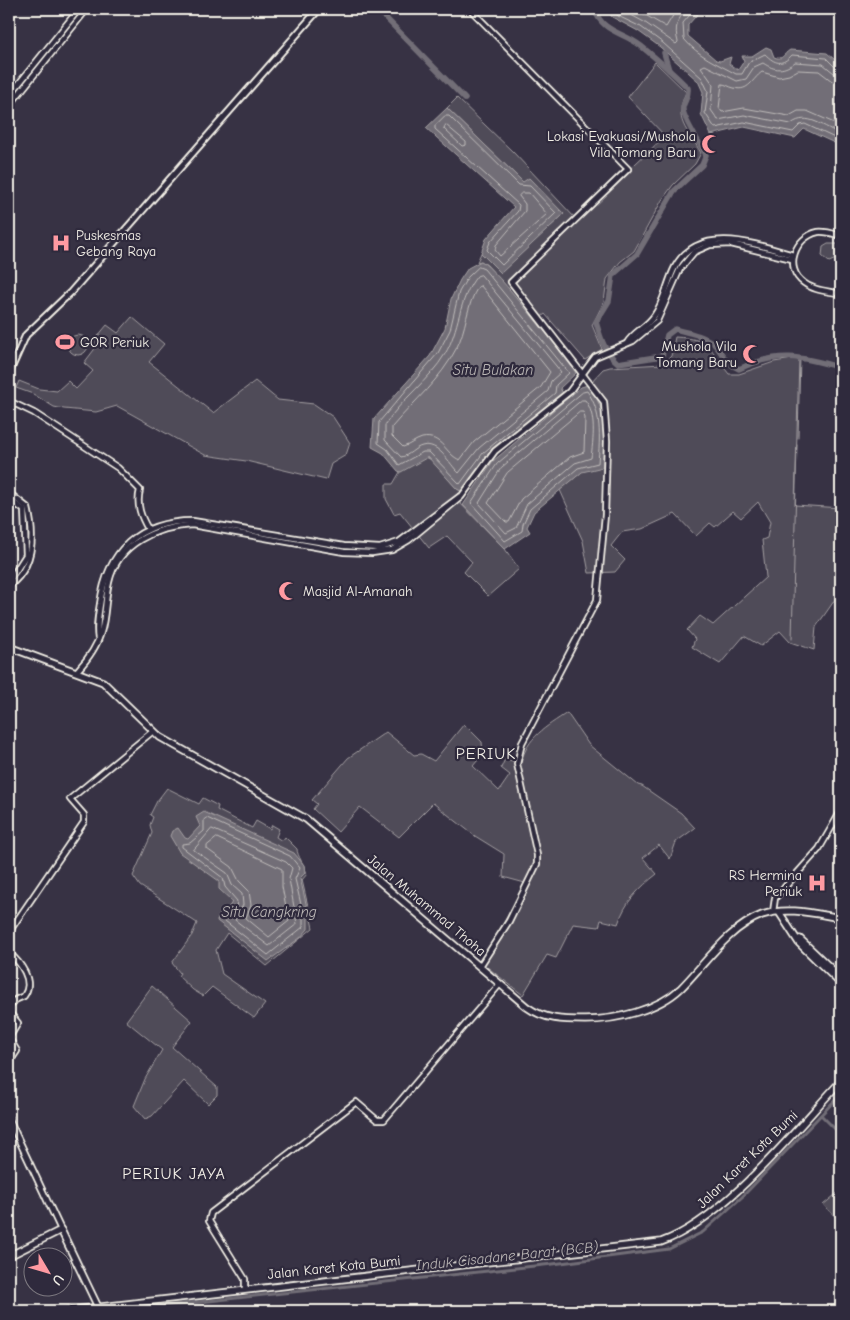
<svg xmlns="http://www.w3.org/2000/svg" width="850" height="1320" viewBox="0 0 850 1320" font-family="'Comic Neue',sans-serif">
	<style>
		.green { fill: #504b59; stroke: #a29ea0 }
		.water { fill: #726e77; stroke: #a6a2a4 }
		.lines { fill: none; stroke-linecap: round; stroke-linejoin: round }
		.shore { stroke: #c0bdbb; stroke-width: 1 }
		.stream { stroke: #a6a2a4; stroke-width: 1 }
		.canal { stroke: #726e77; stroke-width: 3 }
		.river { stroke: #726e77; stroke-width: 5.5 }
		.tertiary-casing { stroke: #f4f1e8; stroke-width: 8 }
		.secondary-casing { stroke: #f4f1e8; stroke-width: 9 }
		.primary-casing { stroke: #f4f1e8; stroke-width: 9 }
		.tertiary { stroke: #2f2a3d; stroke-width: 4.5 }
		.secondary { stroke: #2f2a3d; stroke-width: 5 }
		.primary { stroke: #2f2a3d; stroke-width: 5.5 }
		.labels { text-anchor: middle; stroke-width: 4.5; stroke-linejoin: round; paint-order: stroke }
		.poi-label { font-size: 14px; fill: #f4f1e8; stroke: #2f2a3d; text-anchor: end }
		.street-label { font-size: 14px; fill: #f4f1e8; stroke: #2f2a3d }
		.water-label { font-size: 15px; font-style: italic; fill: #bab6b5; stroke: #2f2a3d }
		.quarter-label { font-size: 16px; letter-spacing: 1px; fill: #f4f1e8; stroke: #2f2a3d }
	</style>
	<rect width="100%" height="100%" fill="#373244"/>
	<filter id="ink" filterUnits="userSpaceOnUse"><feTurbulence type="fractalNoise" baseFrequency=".02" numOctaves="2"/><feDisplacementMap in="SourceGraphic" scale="10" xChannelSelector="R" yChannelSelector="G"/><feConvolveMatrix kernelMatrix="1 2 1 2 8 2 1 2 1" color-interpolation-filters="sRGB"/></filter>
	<g filter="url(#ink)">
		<g class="green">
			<path d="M 655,62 L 686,92 C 673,121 687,128 701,153 L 695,164 L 673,185 L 662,200 L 634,251 L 620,262 L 607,279 L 604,302 L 592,325 L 602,349 L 585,360 L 545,314 L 535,322 L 487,265 L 481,261 L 477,262 L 481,253 L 501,272 L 564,214 L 523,182 L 447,108 L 457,98 L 513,152 L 576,219 L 665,136 L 628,97 Z"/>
			<polygon points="828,244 841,244 841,257 829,262 822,256 823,247"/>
			<polygon points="132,317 164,344 149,362 213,413 255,381 278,400 314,404 333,417 350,443 346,455 331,464 326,480 246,461 205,455 117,406 96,412 64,409 54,407 33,394 16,388 19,381 39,389 57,391 68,381 76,389 93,371 84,363 97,346 93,342 107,325 118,333"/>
			<circle cx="78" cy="345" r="10"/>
			<path d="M 675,337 C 713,339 708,348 729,374 L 739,374 L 774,362 L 799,358 L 795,505 L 841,508 L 841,591 L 816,627 L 814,650 L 790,642 L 780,631 L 761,646 L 744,636 L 720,664 L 692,647 L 695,639 L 687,630 L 700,616 L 713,625 L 766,577 L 762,540 L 767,538 L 770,522 L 758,502 L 741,518 L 733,511 L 715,527 L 710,523 L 696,536 L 675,514 L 642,529 L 622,532 L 611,546 L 625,560 L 615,572 L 589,573 L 583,541 L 560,490 L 582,472 L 588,385 L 603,369 L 610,367 L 663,364 L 671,356 Z"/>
			<polygon points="425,457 432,460 457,489 463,492 454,497 505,549 519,569 488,596 464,572 472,562 447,536 429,548 400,512 394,514 386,499 386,484 393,484 400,472"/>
			<path d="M 567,713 L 589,745 L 638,785 L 642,786 L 681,813 L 695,828 L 676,842 L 670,859 L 659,845 L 643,858 L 657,874 C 639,888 625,902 618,924 L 601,920 L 599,927 L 573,924 L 556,958 L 547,955 L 523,995 L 482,963 L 525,883 L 503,877 L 504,854 L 475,836 L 433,803 L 399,837 L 360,807 L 338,832 L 313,809 L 317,804 L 312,800 L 348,758 L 386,732 L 414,755 L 421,754 L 434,761 L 464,724 L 482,742 L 483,754 L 473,766 L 499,791 L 510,775 L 501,768 L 505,759 L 521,763 C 527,737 546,727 567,713 Z"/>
			<path d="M 167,788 L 199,804 L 203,798 L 218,806 L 217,810 L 252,828 L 256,821 L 270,829 L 272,825 L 279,829 L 276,837 L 282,841 L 285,837 L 297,849 C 297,856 305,865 307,874 L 302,880 L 313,928 L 267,966 L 227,933 L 216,950 L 222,974 L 265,1004 L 254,1018 L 212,987 L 203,996 L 193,990 L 178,976 L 180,973 L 172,963 L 192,935 L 197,923 L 140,886 L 133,876 L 152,833 L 150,825 L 153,817 L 150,815 L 157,801 Z"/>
			<polygon points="152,986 192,1021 172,1047 217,1087 217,1095 208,1104 184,1081 152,1116 145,1119 134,1106 145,1079 162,1050 126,1021"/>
			<polygon points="841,1190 841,1222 823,1205"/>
		</g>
		<g class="water">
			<path d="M 607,9 L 702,9 L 688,25 L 688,36 L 716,60 L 720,61 L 731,57 L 729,64 L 738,70 L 744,61 L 742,56 L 752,56 L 766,47 L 771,49 L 774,57 C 783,61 783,54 790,50 L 827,53 L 841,65 L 841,146 L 804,129 L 795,138 L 744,127 L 711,135 L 701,114 L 703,92 L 698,81 L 660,47 L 638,31 L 612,17 Z"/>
			<polygon points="447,108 523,182 529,178 564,214 501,273 481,253 486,239 514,207 426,128"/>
			<path d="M 481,261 C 494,267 566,357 576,373 L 560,388 L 563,393 L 486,456 L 463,492 L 457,489 L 428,457 L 401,472 L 398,471 L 383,453 L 372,447 L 374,419 L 430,356 L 445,328 L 451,299 L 460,280 L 468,268 Z"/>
			<path d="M 588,385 C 610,415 604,432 603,467 L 582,472 L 534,512 L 527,527 L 530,532 L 505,549 L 463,505 L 493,461 L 581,387 Z"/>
			<path d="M 204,812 L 294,853 L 304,865 L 305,873 L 300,878 L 308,912 L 308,929 L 300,938 L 268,961 L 217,921 C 219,912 230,910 232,901 L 219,889 L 219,881 L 180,853 L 170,836 L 172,831 L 178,828 L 185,838 L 188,839 L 200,826 L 196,817 Z"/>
		</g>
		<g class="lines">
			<g class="shore">
				<polyline points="612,9 618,16 641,27 663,43 702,78 708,91 705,113 715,128 744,122 793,132 800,125 805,124 841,141"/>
				<path d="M 620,9 L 644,22 L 676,44 L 678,42 C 674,28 677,19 687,9"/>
				<polyline points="635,9 666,27 677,9"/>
				<path d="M 695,9 L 683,23 L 684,39 C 698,56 718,64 736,74 L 742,74 L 749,62 L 765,54 C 775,64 782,66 792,55 L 826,58 L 836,68 L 841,69"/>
				<path d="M 841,75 L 834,73 L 823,64 L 795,62 C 784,71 775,71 763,63 L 754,67 L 746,79 L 737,81 L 705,65 L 701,67 L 713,84 L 711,110 L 718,120 L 744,115 L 791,124 C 808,111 824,128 841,134"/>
				<path d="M 841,83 L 832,81 L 819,71 L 798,70 L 789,75 L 779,77 L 762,72 C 752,79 749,92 734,88 C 729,87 726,84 722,84 L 719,108 L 722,112 L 744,108 L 789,116 L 798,111 L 807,111 L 841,126"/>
				<polygon points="445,116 449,116 519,185 530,186 556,213 502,265 487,250 490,242 518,211 519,205 435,129 435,126"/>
				<polygon points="446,125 466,142 466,145 462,146 444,129"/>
				<polygon points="522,193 529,193 547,214 500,256 495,250 496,245 525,211 525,204 519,196"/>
				<polygon points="479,267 484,269 569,373 556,385 555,393 483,453 460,484 429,452 423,452 399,465 387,449 378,443 379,422 438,353 450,330 459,292 467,278"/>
				<path d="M 481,275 L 561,372 L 551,381 L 548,391 L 479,448 L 459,473 C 449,464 439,441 422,446 C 414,448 409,456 401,457 L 385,440 L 385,425 C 401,399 429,381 445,354 C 460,329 458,299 477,276 Z"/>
				<path d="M 481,286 L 550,372 L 541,387 L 474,442 L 460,460 C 446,455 442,434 422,438 C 415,440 410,445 403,447 L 392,436 L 392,427 C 414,401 441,379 456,349 C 467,329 466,305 478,287 Z"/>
				<path d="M 583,392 L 587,391 C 602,412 600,437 598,463 L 578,468 L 530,509 L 523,524 L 522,531 L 505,541 L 471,503 L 497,464 Z"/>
				<path d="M 582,400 L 585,400 C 597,415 593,440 591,458 L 575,463 L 527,504 L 516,528 L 506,533 L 479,503 L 501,468 Z"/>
				<polygon points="580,412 583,412 585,418 584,452 570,457 521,499 509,522 506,522 488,503 507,473"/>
				<polygon points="207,818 290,856 300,868 295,879 303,913 303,927 268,955 225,921 236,907 237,901 225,887 223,878 182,847 182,844 190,843 204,831 204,820"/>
				<polygon points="212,829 286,862 292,868 289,879 297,924 269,946 235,920 243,905 242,894 232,885 227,873 194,850"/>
				<polygon points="217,838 282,869 282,887 289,921 269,937 246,918 251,905 249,891 239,881 232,867 207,849 207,846"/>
			</g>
			<g class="stream">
				<polyline points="9,101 84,9"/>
				<polyline points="798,438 800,357"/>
				<polyline points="792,639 797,445"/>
			</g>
			<g class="canal">
				<polyline points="821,1115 841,1135"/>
				<polyline points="116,1311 553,1264 669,1249 703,1232 742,1197 841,1094"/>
			</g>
			<g class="river">
				<polyline points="377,9 465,99"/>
				<path d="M 594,9 C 604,34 622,31 641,46 C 657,59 673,73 688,88 C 689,97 685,99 683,107 C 681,116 701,145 706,155 L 702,165 L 674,191 L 637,254 L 613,275 L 609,301 L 596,322 C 601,339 604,351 618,363 L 662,356 L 667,335 L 675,329 C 687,333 706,335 715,345 C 724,355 724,362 739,369 C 777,351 802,356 841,368"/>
				<polyline points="664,53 669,70"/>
			</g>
			<g class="tertiary-casing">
				<g id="tertiary">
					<polyline points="470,9 628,169 511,282 604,402 607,441 605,515 597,600 522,743 517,764 537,855 537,864 509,921 480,966"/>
					<polyline points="9,96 79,9"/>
					<polyline points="9,106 87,9"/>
					<path d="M 841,236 C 834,234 826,231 818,232 C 795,237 783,268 804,283 C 814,291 829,291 841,294"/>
					<path d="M 627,343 C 633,332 647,327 654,316 C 664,303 667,282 675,267 C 699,223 756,244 793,255"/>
					<path d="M 9,401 L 34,413 L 118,468 L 140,490 C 136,505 141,517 148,529"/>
					<path d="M 9,493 L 28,508 C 35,537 34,567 9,586"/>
					<polyline points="9,499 24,510 26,555 10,580 10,585"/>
					<path d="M 98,639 C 96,627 98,616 100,604 C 107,551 138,521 193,521 L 344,546 L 380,548 L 399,542 L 459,497"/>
					<path d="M 77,671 C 88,659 97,647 101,632 C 106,616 105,598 109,582 C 118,543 156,527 192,525 L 344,552 L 372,553 L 392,550 L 409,540 L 461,497 L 495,451 L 569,392 L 595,357 L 633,341 L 657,321 L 680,269 L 694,252 L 710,245 L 731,244 L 792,259"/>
					<polyline points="773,912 775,898 819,849 841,811"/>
					<polyline points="9,932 84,822 84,815 70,799 152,732"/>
					<path d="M 9,953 C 20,962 35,981 24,996 L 15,1000 L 9,1008"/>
					<polyline points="9,1012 18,1023 9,1038 17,1051 9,1063"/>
					<polyline points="9,1119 61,1230"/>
					<polyline points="245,1290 245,1279 209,1221 211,1213 356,1102 377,1120 384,1120 500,984"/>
				</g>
			</g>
			<g class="secondary-casing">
				<polyline id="secondary" points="9,373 26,335 71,292 319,9"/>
			</g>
			<g class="primary-casing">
				<g id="primary">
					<path d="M 9,647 L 103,682 L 160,737 L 306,819 L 527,1007 C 545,1020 564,1020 585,1020 C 616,1020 658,1010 681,988 C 706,963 728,928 762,915 C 787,906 816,914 841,918"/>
					<polyline points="779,912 799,943 841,984"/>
					<polyline points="800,939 841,978"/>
					<polyline points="9,1256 61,1230 98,1307"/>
					<path d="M 66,1311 L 661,1242 C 724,1220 795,1130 841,1081"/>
				</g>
			</g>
			<use href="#tertiary" class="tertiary"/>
			<use href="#secondary" class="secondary"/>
			<use href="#primary" class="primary"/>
		</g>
	</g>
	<defs>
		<g id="mosque-bare" transform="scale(1.5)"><path d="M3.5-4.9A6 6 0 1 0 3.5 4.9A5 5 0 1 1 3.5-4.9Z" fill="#ff9aa2" stroke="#2f2a3d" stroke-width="2.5" paint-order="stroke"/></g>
		<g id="hospital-bare" transform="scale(1.5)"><path d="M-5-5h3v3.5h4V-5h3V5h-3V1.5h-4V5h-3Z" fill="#ff9aa2" stroke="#2f2a3d" stroke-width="2.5" paint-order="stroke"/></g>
		<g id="stadium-bare" transform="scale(1.5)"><path d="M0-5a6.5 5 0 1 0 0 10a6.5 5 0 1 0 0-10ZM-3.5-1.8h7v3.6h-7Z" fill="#ff9aa2" stroke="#2f2a3d" stroke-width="2.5" paint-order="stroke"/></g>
	</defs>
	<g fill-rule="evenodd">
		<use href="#mosque-bare" x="711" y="144"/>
		<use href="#hospital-bare" x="61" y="243"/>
		<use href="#stadium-bare" x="65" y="342"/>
		<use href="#mosque-bare" x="752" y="354"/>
		<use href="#mosque-bare" x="288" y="591"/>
		<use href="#hospital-bare" x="817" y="883"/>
	</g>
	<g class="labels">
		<g class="poi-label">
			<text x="696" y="141">Lokasi Evakuasi/Mushola<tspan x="696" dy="16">Vila Tomang Baru</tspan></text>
			<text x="76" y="240" text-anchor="start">Puskesmas<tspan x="76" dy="16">Gebang Raya</tspan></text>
			<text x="80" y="347" text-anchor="start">GOR Periuk</text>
			<text x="737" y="351">Mushola Vila<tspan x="737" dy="16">Tomang Baru</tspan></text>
			<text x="303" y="596" text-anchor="start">Masjid Al-Amanah</text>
			<text x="802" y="880">RS Hermina<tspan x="802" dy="16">Periuk</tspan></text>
		</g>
		<g class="street-label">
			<text transform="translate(427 905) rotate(40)" y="5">Jalan Muhammad Thoha</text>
			<text transform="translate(747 1159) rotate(-44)" y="5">Jalan Karet Kota Bumi</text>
			<text transform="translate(334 1267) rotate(-6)" y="5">Jalan Karet Kota Bumi</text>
		</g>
		<g class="water-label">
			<text x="493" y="375">Situ Bulakan</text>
			<text x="269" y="917">Situ Cangkring</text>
			<text transform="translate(507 1256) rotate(-6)" y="5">Induk Cisadane Barat (BCB)</text>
		</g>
		<g class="quarter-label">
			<text x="486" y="759">PERIUK</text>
			<text x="174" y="1179">PERIUK JAYA</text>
		</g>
	</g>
	<rect width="850" height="1320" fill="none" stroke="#2f2a3d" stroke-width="30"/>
	<rect x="15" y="15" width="820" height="1290" fill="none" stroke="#f4f1e8" stroke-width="2" filter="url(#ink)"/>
	<g transform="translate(48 1272) rotate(128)"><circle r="24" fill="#2f2a3d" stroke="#7e7a81"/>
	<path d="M0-4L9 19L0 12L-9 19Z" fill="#ff9aa2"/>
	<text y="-8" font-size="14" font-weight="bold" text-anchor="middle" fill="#f4f1e8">U</text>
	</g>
</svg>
